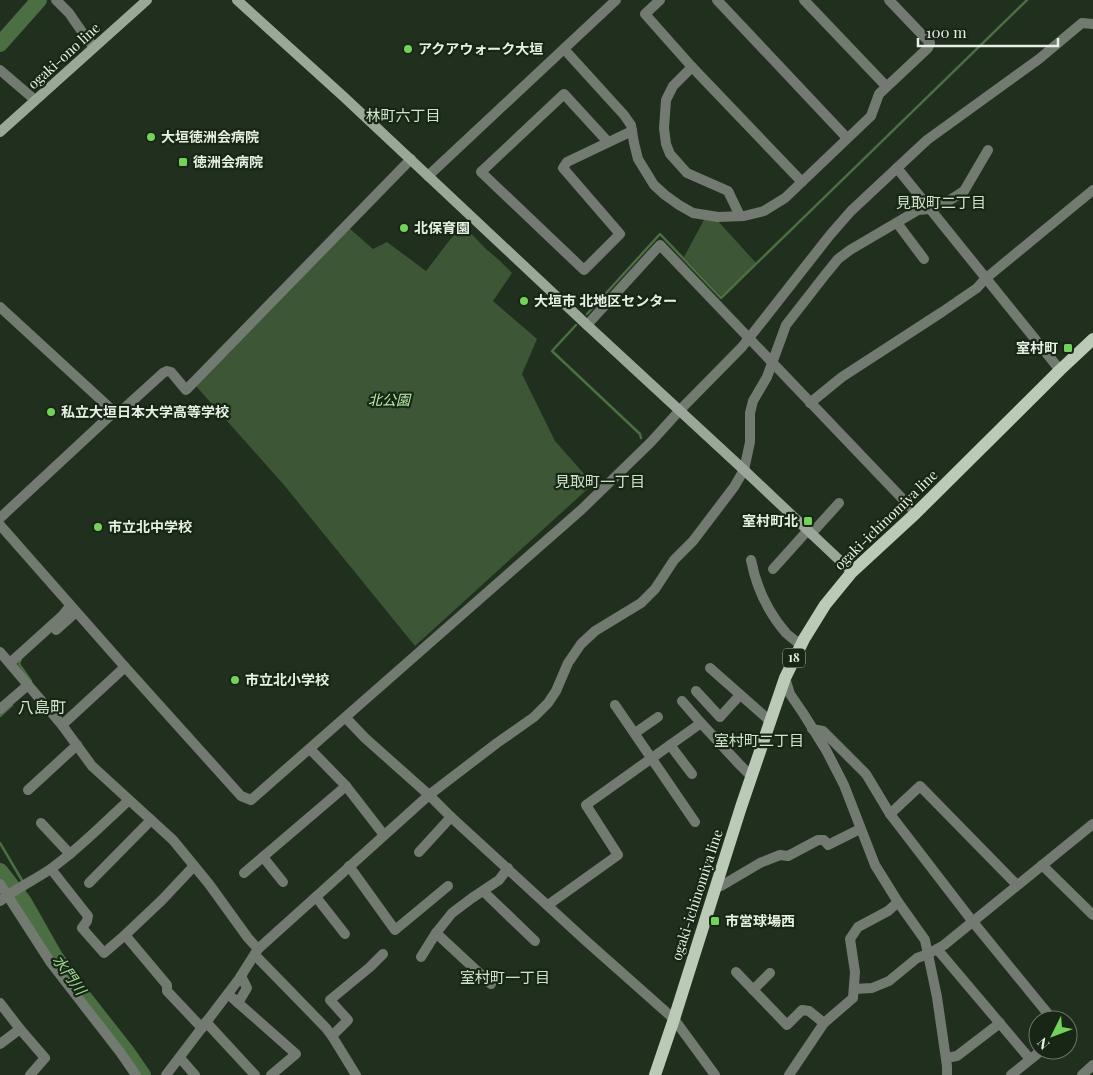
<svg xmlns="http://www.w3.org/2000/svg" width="1093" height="1075" viewBox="0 0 1093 1075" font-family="'Playfair Display','Noto Sans JP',serif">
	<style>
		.green { fill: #3c5636 }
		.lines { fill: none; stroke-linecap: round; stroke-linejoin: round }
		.stream { stroke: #4b6e43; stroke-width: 2.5 }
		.river { stroke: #4b6e43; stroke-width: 16 }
		.street { stroke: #737a71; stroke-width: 10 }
		.secondary { stroke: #9ba798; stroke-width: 10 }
		.primary { stroke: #bbcab7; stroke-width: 12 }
		.poi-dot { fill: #74d25c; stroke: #182615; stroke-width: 2 }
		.labels { text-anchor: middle; stroke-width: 4.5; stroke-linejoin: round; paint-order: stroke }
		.shield { fill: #182615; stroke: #a9b3a7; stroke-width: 1 }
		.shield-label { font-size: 12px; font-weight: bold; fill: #e7f0e5 }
		.poi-label { font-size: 14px; font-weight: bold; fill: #e7f0e5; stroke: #182615; text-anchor: start }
		.street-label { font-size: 14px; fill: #e7f0e5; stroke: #182615 }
		.park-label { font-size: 14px; font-style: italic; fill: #baf1ac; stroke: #182615 }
		.neighbourhood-label { font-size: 15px; fill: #d0e3cc; stroke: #182615 }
		.water-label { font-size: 15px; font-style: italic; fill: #9dd390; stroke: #182615 }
		.quarter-label { font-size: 16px; fill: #d0e3cc; stroke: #182615 }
	</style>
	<rect width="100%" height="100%" fill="#212f1e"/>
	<g class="green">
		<polygon points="705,218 717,220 757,264 721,296 684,257"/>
		<polygon points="462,224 485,248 499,260 512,273 493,301 537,339 522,374 555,441 593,484 415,646 284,485 195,385 349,228 373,249 387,242 426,271"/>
	</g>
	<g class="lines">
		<g class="stream">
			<polyline points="587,314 660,234 721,298 1027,0"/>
			<polyline points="576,325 552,351 640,434 641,438"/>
			<polyline points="21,658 19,664 31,681"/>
			<polyline points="0,716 12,705"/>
			<polyline points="0,843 23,882"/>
			<polyline points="24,902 25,887"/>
		</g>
		<g class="river">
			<polyline points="0,44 39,0"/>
			<polyline points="0,871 24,902 54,955 79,991 127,1052 143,1075"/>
		</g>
		<g class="street">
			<polyline points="56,0 69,13 87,39 94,47"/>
			<polyline points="660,0 645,14 692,67 802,182"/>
			<polyline points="717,0 847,138"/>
			<polyline points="804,0 886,86"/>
			<polyline points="564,49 624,115 631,125 634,143 638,159 654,185 665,195 679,205 693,213 718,217 744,216 764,211 785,198 871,116 879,94 928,48 930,43 889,0"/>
			<polyline points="692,67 673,86 666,100 664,128 666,144 670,154 687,173 728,191 740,216"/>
			<polyline points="0,70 35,100"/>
			<polyline points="608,142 564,94 481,172 584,270 620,234 563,168 567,162 632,131"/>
			<polyline points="897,168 1060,370"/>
			<polyline points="428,176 616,0"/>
			<polyline points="897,223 924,259"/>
			<polyline points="0,307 111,409 113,413"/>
			<polyline points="587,325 660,245 916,513"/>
			<polyline points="810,403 842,377 942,312 977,288 985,279 1093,190"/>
			<polyline points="0,518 113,413 119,413 163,373 167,371 171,372 186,390 411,159"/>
			<polyline points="0,525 125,667 241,796 251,800 581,510 651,442 680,410 742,347 830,235 851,211 897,168 927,140 1039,59 1082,23 1093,24"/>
			<polyline points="811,534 839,503"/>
			<path d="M 751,560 C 756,586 768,612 786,633 C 790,637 796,641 801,645"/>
			<polyline points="773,569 808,530"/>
			<polyline points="56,630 76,612"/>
			<polyline points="0,652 62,725 92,766 173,840 209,884 248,938 258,949"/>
			<polyline points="10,663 62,616 70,606"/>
			<polyline points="710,668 770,721"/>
			<polyline points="785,678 790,694 803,713 826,750 844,785 875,865 898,902 925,940 937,997 947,1066 947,1075"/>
			<polyline points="696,691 720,717 740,695"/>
			<polyline points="682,701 701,723"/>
			<polyline points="615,705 695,822"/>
			<polyline points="0,709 28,685"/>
			<polyline points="346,718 365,738 429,795 451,817 585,940 674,1019 715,1075"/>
			<polyline points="62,725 125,667"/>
			<polyline points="812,729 823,731 866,774 890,814 973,922 1053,1020"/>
			<polyline points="635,733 658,717"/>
			<polyline points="670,745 692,774"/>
			<polyline points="310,749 346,786 384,835"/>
			<polyline points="28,790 77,745"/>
			<polyline points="890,814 920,786 1017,885"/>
			<polyline points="41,823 70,854"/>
			<polyline points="419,852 451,817"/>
			<polyline points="263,857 283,882"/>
			<polyline points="1042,865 1093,915"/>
			<polyline points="194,866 162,900 125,935 167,985 167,991 202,1028"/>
			<polyline points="349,866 395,930 448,886"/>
			<polyline points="51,869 88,916 87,921 82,928 104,953 125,935"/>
			<polyline points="244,873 346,786"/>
			<polyline points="89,883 151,820"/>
			<polyline points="0,884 51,963 120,1052 136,1075"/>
			<polyline points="721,886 760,863 780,855 788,856 818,840 824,840 828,845 860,829"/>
			<polyline points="483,891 535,941"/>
			<polyline points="316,897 345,934"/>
			<path d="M 0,901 C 16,888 35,880 52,868 C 80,848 104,823 128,801"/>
			<polyline points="548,905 618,855 586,805 701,723 739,764 751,776"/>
			<polyline points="436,933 491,984"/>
			<polyline points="937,949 1030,1059"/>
			<polyline points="255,955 326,1028 332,1036 356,1075"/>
			<polyline points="421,957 436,933 452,913 472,898 499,880 508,868"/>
			<polyline points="736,972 787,1025 802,1010 809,1011 824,1023"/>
			<polyline points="854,989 872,988 889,981 917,958 928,954 944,945 1093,824"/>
			<polyline points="753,990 770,973"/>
			<polyline points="228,994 296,1054 271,1075"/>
			<polyline points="0,1003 20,1029 0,1044"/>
			<polyline points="238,1003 247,988 241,976"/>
			<polyline points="206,1022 255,1075"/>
			<polyline points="20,1029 45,1058 30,1075"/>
			<polyline points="332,1036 348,1020 330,1000 370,967 383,954"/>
			<polyline points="180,1058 195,1075"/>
			<polyline points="946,1058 957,1056 1000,1023"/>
			<polyline points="166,1075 239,979 258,949 429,795 497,743 534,717 548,703 556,691 568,663 581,644 595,631 641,603 655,589 674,560 693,541 734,487 744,470 750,442 750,413 753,401 767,377 786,325 825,275 838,259 850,250 918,210 929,209 947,202 964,191 988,150"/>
			<polyline points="789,1075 824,1023 853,998 855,972 850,939 858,927 888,911 898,902"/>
			<polyline points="1011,1075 1042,1050"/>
			<polyline points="1082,1075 1093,1065"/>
		</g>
		<g class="secondary">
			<polyline points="237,0 344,97 587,325 744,470 852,572"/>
			<polyline points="0,132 147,0"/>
		</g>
		<polyline class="primary" points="655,1075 674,1019 741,807 785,678 804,639 825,605 852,572 916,513 1060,370 1093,339"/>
	</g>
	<g class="poi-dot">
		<circle cx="408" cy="49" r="5"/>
		<circle cx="151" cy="137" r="5"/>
		<rect x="178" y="157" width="10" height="10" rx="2.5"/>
		<circle cx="404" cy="228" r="5"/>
		<circle cx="524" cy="301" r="5"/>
		<rect x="1063" y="343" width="10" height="10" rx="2.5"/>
		<circle cx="51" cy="412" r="5"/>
		<rect x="803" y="516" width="10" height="10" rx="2.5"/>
		<circle cx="98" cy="527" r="5"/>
		<circle cx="235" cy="680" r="5"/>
		<rect x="710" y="916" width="10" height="10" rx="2.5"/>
	</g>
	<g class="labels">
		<rect class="shield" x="783" y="648.5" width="22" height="19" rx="4"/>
		<g class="shield-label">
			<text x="794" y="662">18</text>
		</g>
		<g class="poi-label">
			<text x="418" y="54">アクアウォーク大垣</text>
			<text x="161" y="142">大垣徳洲会病院</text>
			<text x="193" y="167">徳洲会病院</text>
			<text x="414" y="233">北保育園</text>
			<text x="534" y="306">大垣市 北地区センター</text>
			<text x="1058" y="353" text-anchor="end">室村町</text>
			<text x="61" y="417">私立大垣日本大学高等学校</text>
			<text x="798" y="526" text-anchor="end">室村町北</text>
			<text x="108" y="532">市立北中学校</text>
			<text x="245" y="685">市立北小学校</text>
			<text x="725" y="926">市営球場西</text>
		</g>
		<g class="street-label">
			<text transform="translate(64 56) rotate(-42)" y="5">ogaki-ono line</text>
			<text transform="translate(886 520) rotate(-44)" y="5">ogaki-ichinomiya line</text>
			<text transform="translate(697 895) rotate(-72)" y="5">ogaki-ichinomiya line</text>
		</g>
		<g class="park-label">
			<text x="389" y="405">北公園</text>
		</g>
		<g class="neighbourhood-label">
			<text x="403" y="121">林町六丁目</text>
			<text x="941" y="208">見取町二丁目</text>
			<text x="600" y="487">見取町一丁目</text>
			<text x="759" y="746">室村町二丁目</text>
			<text x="505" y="983">室村町一丁目</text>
		</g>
		<g class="water-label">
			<text transform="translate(69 975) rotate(54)" y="5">水門川</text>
		</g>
		<g class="quarter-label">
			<text x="42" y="713">八島町</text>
		</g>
	</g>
	<g transform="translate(1053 1035) rotate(228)"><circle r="24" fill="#182615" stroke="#6b7768"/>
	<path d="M0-4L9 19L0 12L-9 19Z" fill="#74d25c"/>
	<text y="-8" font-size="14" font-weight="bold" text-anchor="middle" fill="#e7f0e5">N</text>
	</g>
	<path d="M918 38v8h140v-8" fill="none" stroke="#e7f0e5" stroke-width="2.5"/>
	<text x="926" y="38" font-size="15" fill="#e7f0e5" stroke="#182615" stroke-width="4" paint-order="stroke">100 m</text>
</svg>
